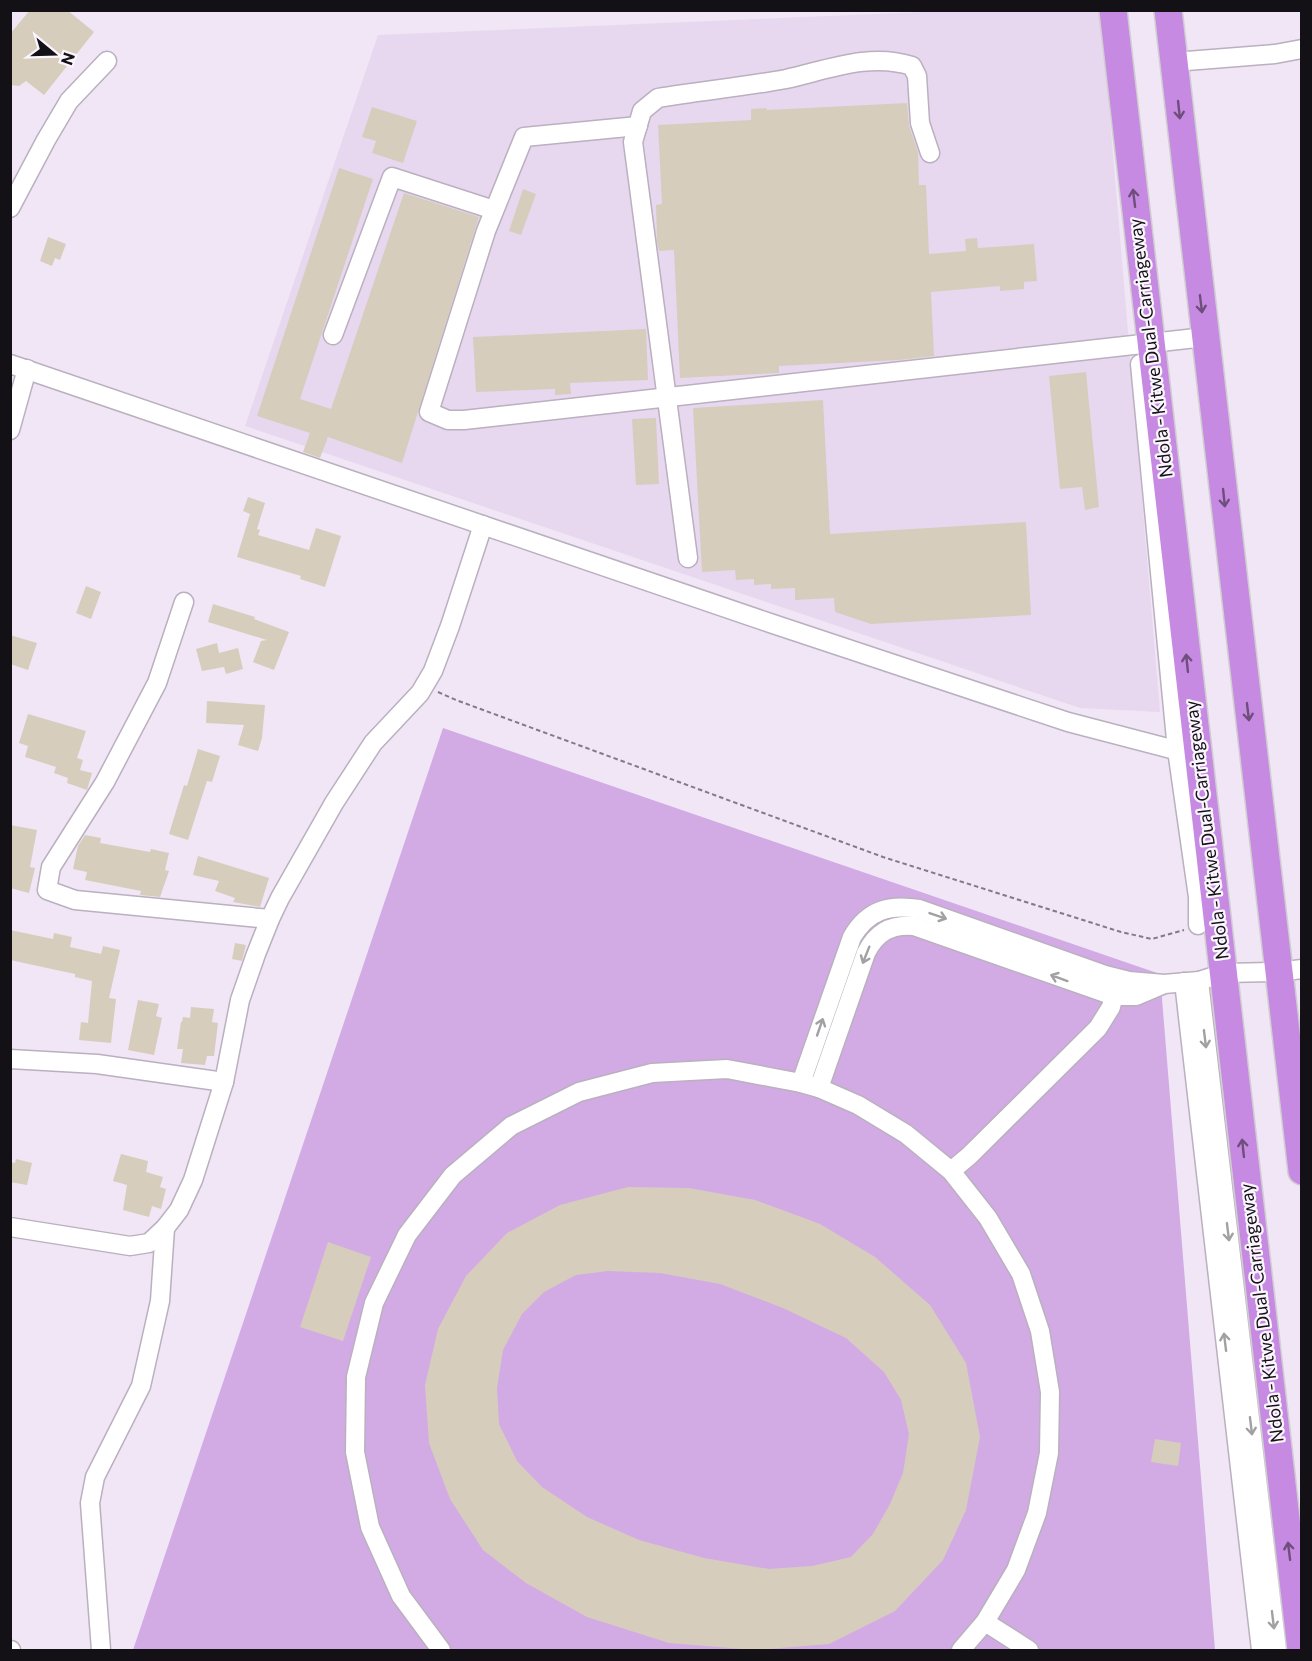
<svg xmlns="http://www.w3.org/2000/svg" width="1312" height="1661" viewBox="0 0 1312 1661" font-family="Commissioner,sans-serif">
	<style>
		.built { fill: #e7d8ef }
		.green { fill: #d2abe5 }
		.building { fill: #d7cdbd; fill-rule: evenodd }
		.lines { fill: none; stroke-linecap: round; stroke-linejoin: round }
		.minor-casing { stroke: #bab0bf; stroke-width: 21 }
		.highway-casing { stroke: #d0cfd0; stroke-width: 30 }
		.path { stroke: #827b86; stroke-width: 2; stroke-dasharray: 4.5 3; stroke-linecap: butt }
		.minor { stroke: #fff; stroke-width: 18 }
		.highway { stroke: #c78ae2; stroke-width: 27 }
		.oneway { stroke: #6e4e7c }
		.oneway2 { stroke: #a1a0a2 }
		.labels { text-anchor: middle; stroke-width: 4.5; stroke-linejoin: round; paint-order: stroke }
		.street-label { font-size: 18px; fill: #141116; stroke: #fbf5fe }
	</style>
	<rect width="100%" height="100%" fill="#f0e6f6"/>
	<polygon class="built" points="949,11 1101,11 1160,712 1080,708 245,426 378,35"/>
	<polygon class="green" points="443,728 1160,974 1215,1650 133,1650"/>
	<g class="building">
		<polygon points="30,10 67,10 94,32 44,95 26,81 19,86 10,85 10,34"/>
		<polygon points="907,103 909,126 918,152 919,185 926,185 929,254 966,251 965,239 977,238 978,248 1034,244 1037,281 1024,282 1024,289 1000,291 1000,286 931,292 934,356 899,360 779,366 779,373 680,378 674,250 659,251 657,241 656,205 662,204 658,125 751,120 751,109 766,108 767,110"/>
		<polygon points="372,107 417,121 403,163 372,153 376,141 362,137"/>
		<polygon points="339,168 373,179 300,399 331,409 404,193 479,217 402,463 328,437 320,458 303,452 310,433 257,416"/>
		<polygon points="523,189 536,194 521,235 509,231"/>
		<polygon points="48,237 66,244 60,260 55,258 52,266 40,261"/>
		<polygon points="646,329 648,380 570,383 571,394 555,395 555,389 476,392 473,337"/>
		<polygon points="1086,372 1099,507 1085,510 1082,487 1060,489 1049,376"/>
		<polygon points="823,400 830,534 1026,522 1031,615 871,624 835,612 834,598 795,600 795,588 771,589 771,584 754,585 754,579 736,580 735,570 702,572 693,408"/>
		<polygon points="656,418 659,484 636,485 632,419"/>
		<polygon points="248,497 265,503 257,529 260,530 258,535 309,550 316,528 341,536 325,587 300,579 301,576 237,557 250,514 243,511"/>
		<polygon points="86,586 101,592 91,619 76,613"/>
		<polygon points="213,604 255,617 254,619 289,632 274,670 253,662 261,641 267,640 208,622"/>
		<polygon points="10,635 37,643 28,670 10,664"/>
		<polygon points="217,643 219,653 238,648 243,669 226,674 224,667 202,671 196,649"/>
		<polygon points="207,701 265,705 262,738 258,751 238,745 244,725 206,723"/>
		<polygon points="28,714 86,731 77,758 83,760 80,770 92,773 87,790 67,783 68,778 54,773 56,767 25,757 28,746 19,743"/>
		<polygon points="198,749 220,756 212,782 207,781 188,840 169,834 184,785 187,786"/>
		<polygon points="10,825 37,830 30,867 35,868 29,893 10,888"/>
		<polygon points="85,835 101,838 100,843 150,852 151,849 169,853 165,870 169,871 160,897 140,895 141,891 85,880 87,872 73,869 78,846"/>
		<polygon points="198,856 269,878 260,907 233,902 235,898 215,891 219,881 193,875"/>
		<polygon points="10,930 53,939 54,933 72,937 70,947 101,954 103,946 120,950 109,998 116,999 111,1043 79,1040 81,1022 88,1023 92,981 75,977 75,974 10,960"/>
		<polygon points="235,943 246,945 242,961 232,959"/>
		<polygon points="138,1000 159,1004 156,1016 162,1018 154,1055 128,1050"/>
		<polygon points="191,1007 214,1009 212,1022 218,1023 214,1056 207,1056 205,1065 181,1063 183,1049 177,1049 181,1022 182,1022 183,1017 190,1018"/>
		<polygon points="121,1154 148,1161 146,1172 163,1177 160,1187 166,1189 161,1209 152,1206 149,1217 123,1210 127,1185 113,1181"/>
		<polygon points="16,1159 32,1163 27,1185 10,1182 10,1162 15,1163"/>
		<path d="M 628,1187 L 689,1188 L 755,1200 L 820,1224 L 875,1257 L 930,1305 L 966,1363 L 980,1437 L 966,1510 L 943,1560 L 895,1611 L 829,1644 L 755,1650 L 669,1643 L 587,1617 L 526,1583 L 483,1550 L 450,1499 L 429,1443 L 425,1385 L 438,1329 L 466,1276 L 507,1233 L 560,1205 ZM 608,1271 L 660,1273 L 720,1284 L 783,1308 L 846,1338 L 884,1372 L 901,1400 L 909,1434 L 903,1473 L 890,1504 L 873,1534 L 851,1557 L 812,1566 L 769,1569 L 704,1558 L 639,1540 L 587,1517 L 542,1487 L 517,1461 L 499,1424 L 497,1388 L 503,1350 L 522,1314 L 544,1292 L 576,1275 Z"/>
		<polygon points="328,1242 371,1257 343,1341 300,1327"/>
		<polygon points="1155,1439 1181,1443 1178,1466 1151,1462"/>
	</g>
	<g class="lines">
		<g class="minor-casing">
			<g id="minor">
				<polyline points="1174,62 1275,54 1302,49"/>
				<polyline points="638,126 524,137 486,231 429,412 448,420 464,420 1205,337"/>
				<polyline points="10,208 46,140 69,101 107,61"/>
				<polyline points="333,335 392,177 494,210"/>
				<polyline points="10,364 770,623 1068,722 1198,756"/>
				<polyline points="1140,364 1177,750 1198,897 1198,925"/>
				<polyline points="10,430 27,369"/>
				<path d="M 688,558 L 633,142 L 642,111 L 658,98 C 700,91 743,87 786,79 C 827,70 870,52 912,66 L 917,76 L 920,123 L 930,153"/>
				<polyline points="184,602 157,683 105,782 51,867 47,890 75,900 270,919"/>
				<polyline points="1199,981 1277,1650"/>
				<polyline points="1184,982 1261,1650"/>
				<polyline points="10,1059 97,1064 224,1082"/>
				<path d="M 801,1083 L 852,937 C 868,910 889,904 919,909 L 1105,975 L 1129,981 L 1164,984 L 1199,981 L 1224,973 L 1278,972 L 1302,969"/>
				<path d="M 819,1088 L 866,953 C 876,933 890,924 914,926 L 1114,996 L 1136,996 L 1162,985"/>
				<polyline points="951,1171 969,1156 1098,1028 1111,1007 1116,986"/>
				<polyline points="10,1227 130,1246 149,1243 165,1228 179,1210 193,1180 224,1082 240,1000 256,954 270,919 280,898 334,803 373,743 420,693 433,671 450,626 483,525"/>
				<polyline points="985,1622 1029,1650"/>
				<polyline points="10,1650 11,1650"/>
				<polyline points="101,1650 90,1503 95,1477 141,1386 160,1301 165,1228"/>
				<polyline points="441,1650 401,1596 370,1527 355,1452 356,1377 374,1303 407,1235 453,1175 511,1126 579,1092 652,1073 727,1069 801,1083 819,1088 858,1105 906,1134 951,1171 988,1218 1021,1274 1040,1331 1050,1392 1049,1453 1037,1513 1016,1570 985,1622 961,1650"/>
			</g>
		</g>
		<g class="highway-casing">
			<g id="highway">
				<polyline points="1113,10 1301,1650"/>
				<polyline points="1168,10 1302,1171"/>
			</g>
		</g>
		<polyline class="path" points="438,692 456,700 883,857 1121,932 1152,939 1184,930"/>
		<use href="#minor" class="minor"/>
		<use href="#highway" class="highway"/>
	</g>
	<defs><path id="oneway-shaft" d="M-6 0H5M1.5-3L5.5 0L1.5 3" fill="none" stroke-width="1.6" stroke-linecap="round" stroke-linejoin="round" transform="scale(1.5)"/></defs>
	<g class="oneway">
		<use href="#oneway-shaft" transform="translate(1179 110) rotate(84)"/>
		<use href="#oneway-shaft" transform="translate(1134 198) rotate(-97)"/>
		<use href="#oneway-shaft" transform="translate(1201 304) rotate(83)"/>
		<use href="#oneway-shaft" transform="translate(1224 498) rotate(84)"/>
		<use href="#oneway-shaft" transform="translate(1187 663) rotate(-96)"/>
		<use href="#oneway-shaft" transform="translate(1248 712) rotate(83)"/>
		<use href="#oneway-shaft" transform="translate(1243 1148) rotate(-96)"/>
		<use href="#oneway-shaft" transform="translate(1289 1551) rotate(-97)"/>
	</g>
	<g class="oneway2">
		<use href="#oneway-shaft" transform="translate(938 916) rotate(19)"/>
		<use href="#oneway-shaft" transform="translate(866 955) rotate(112)"/>
		<use href="#oneway-shaft" transform="translate(1059 978) rotate(-160)"/>
		<use href="#oneway-shaft" transform="translate(820 1027) rotate(-71)"/>
		<use href="#oneway-shaft" transform="translate(1205 1039) rotate(83)"/>
		<use href="#oneway-shaft" transform="translate(1228 1232) rotate(83)"/>
		<use href="#oneway-shaft" transform="translate(1225 1342) rotate(-97)"/>
		<use href="#oneway-shaft" transform="translate(1251 1426) rotate(83)"/>
		<use href="#oneway-shaft" transform="translate(1273 1620) rotate(83)"/>
	</g>
	<g class="labels">
		<g class="street-label">
			<text transform="translate(1151 348) rotate(-97)" y="6">Ndola - Kitwe Dual-Carriageway</text>
			<text transform="translate(1207 830) rotate(-97)" y="6">Ndola - Kitwe Dual-Carriageway</text>
			<text transform="translate(1262 1313) rotate(-97)" y="6">Ndola - Kitwe Dual-Carriageway</text>
		</g>
	</g>
	<rect width="1312" height="1661" fill="none" stroke="#141116" stroke-width="24"/>
	<g transform="translate(54 54) rotate(109)" stroke="#fbf5fe" stroke-width="4.5" paint-order="stroke">
	<path d="M0-4.5L10 22L0 15L-10 22Z" fill="#141116"/>
	<text y="-9" font-size="16" font-weight="bold" text-anchor="middle" fill="#141116">N</text>
	</g>
</svg>
